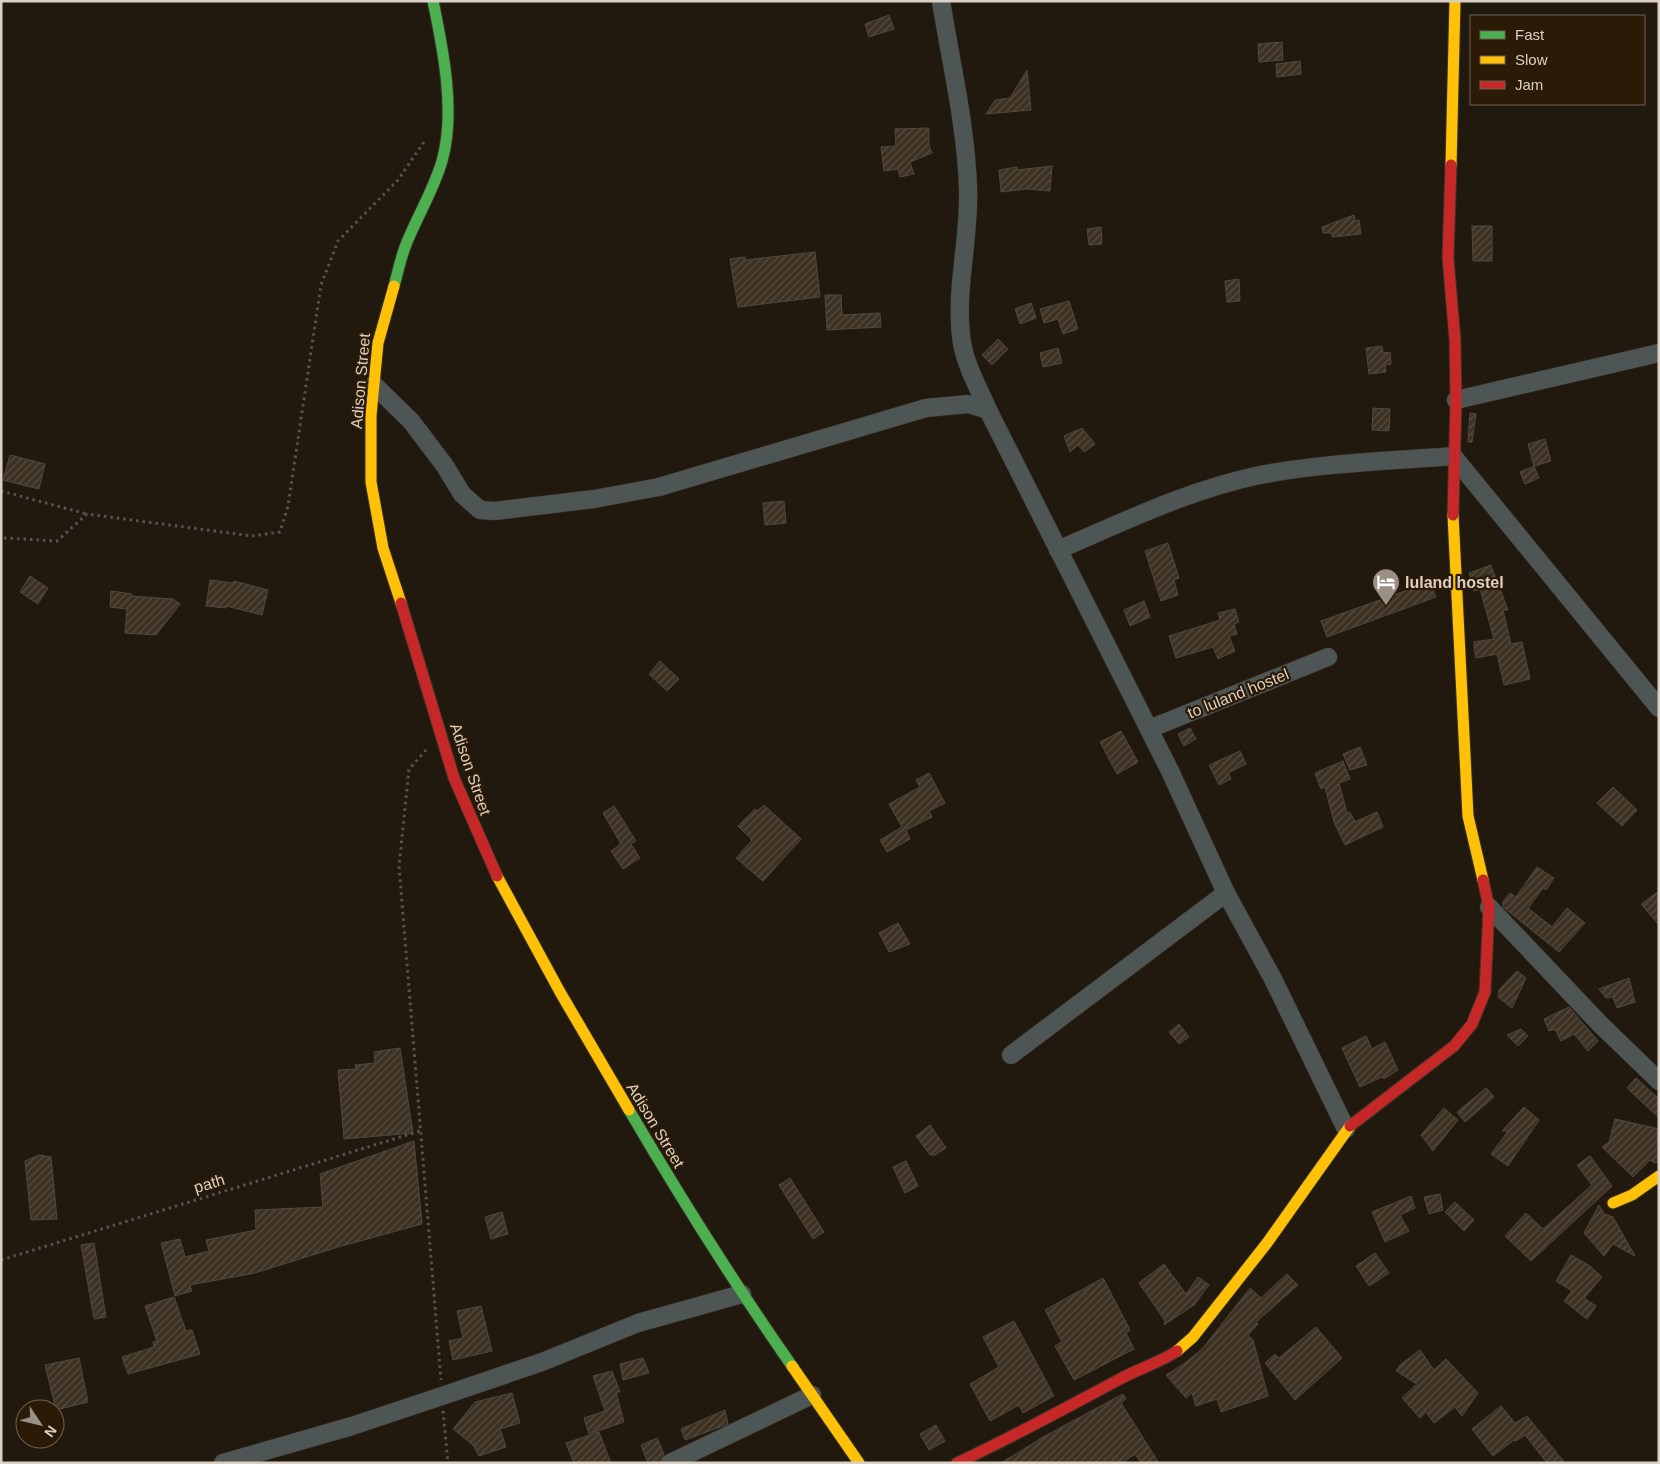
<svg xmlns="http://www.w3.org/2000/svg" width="1660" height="1464" viewBox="0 0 1660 1464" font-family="Arial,sans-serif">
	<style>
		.building { fill: url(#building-hatch); stroke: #50483f }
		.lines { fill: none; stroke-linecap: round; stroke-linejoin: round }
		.street-casing { stroke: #3a3329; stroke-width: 19 }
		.fast-casing { stroke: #3a3329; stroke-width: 13 }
		.slow-casing { stroke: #3a3329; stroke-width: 13 }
		.jam-casing { stroke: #3a3329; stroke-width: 13 }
		.path { stroke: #535553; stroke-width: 3; stroke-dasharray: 2.5 4; stroke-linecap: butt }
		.street { stroke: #4d5555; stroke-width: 18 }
		.fast { stroke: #4caf50; stroke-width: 11 }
		.slow { stroke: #ffc107; stroke-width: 11 }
		.jam { stroke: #c62828; stroke-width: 11 }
		.labels { text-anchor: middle; stroke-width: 4.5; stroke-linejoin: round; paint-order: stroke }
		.street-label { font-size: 16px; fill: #dbd0c3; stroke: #2a1a06 }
		.poi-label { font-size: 16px; font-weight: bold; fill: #dbd0c3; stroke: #2a1a06; text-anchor: start }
	</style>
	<defs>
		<pattern id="building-hatch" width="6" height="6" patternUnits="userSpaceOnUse" patternTransform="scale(1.25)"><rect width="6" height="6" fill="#3c3122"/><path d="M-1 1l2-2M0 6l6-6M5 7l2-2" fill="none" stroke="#584e40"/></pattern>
	</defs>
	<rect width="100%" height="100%" fill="#22190e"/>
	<g class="building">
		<polygon points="889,15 894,29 869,37 865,24"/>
		<polygon points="1282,42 1283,60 1259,62 1258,44"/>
		<polygon points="1300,61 1301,74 1277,77 1276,64"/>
		<polygon points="1027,70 1031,110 986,114 995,100 1010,98"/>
		<polygon points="929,128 929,145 932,153 910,162 914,174 900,177 898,169 884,171 881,147 896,146 895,129"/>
		<polygon points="1052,166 1050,191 1026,189 1001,192 999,170 1017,167 1017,170"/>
		<polygon points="1354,215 1355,221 1359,220 1361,234 1332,237 1332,233 1323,233 1322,227"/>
		<polygon points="1472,226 1492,226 1492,261 1473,261"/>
		<polygon points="1101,227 1102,244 1089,245 1087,229"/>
		<polygon points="815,252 820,297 738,307 730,259 745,257 745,260"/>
		<polygon points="1239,279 1240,301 1227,302 1225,281"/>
		<polygon points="825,295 841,295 842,315 880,313 881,327 827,330"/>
		<polygon points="1069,301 1078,329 1063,334 1058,319 1044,323 1040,309"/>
		<polygon points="1031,303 1036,318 1020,324 1015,309"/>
		<polygon points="998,339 1008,349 992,365 982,355"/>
		<polygon points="1382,346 1383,353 1390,352 1391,364 1385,365 1386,372 1369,374 1366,348"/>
		<polygon points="1058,348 1062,363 1043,367 1040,353"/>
		<polygon points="1373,408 1390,409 1389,431 1372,430"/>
		<polygon points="1470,413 1476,414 1472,442 1468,442"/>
		<polygon points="1082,428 1095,444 1084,452 1078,445 1070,452 1064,436"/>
		<polygon points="1545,439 1551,461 1534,466 1528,444"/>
		<polygon points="10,455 45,464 39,489 3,480"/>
		<polygon points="1534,466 1539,478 1525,484 1520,472"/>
		<polygon points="784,501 786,523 765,525 763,503"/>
		<polygon points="1168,543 1179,578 1174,580 1178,595 1161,601 1145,551"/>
		<polygon points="1491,565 1508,610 1503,610 1511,644 1522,642 1530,679 1504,685 1497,654 1476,658 1474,646 1474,642 1494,639 1480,589 1474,591 1469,573"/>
		<polygon points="30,576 48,588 38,604 20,592"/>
		<polygon points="210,580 233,583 234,581 268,590 262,615 226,606 226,608 206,606"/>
		<polygon points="1430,582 1436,597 1327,637 1321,621"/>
		<polygon points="111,591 132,594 131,596 173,599 180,604 156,635 125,633 127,609 110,607"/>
		<polygon points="1144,601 1150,617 1130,626 1124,610"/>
		<polygon points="1235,609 1239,622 1234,624 1237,634 1229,636 1235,651 1218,659 1213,647 1176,658 1169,636 1220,620 1218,613"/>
		<polygon points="660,661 679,679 667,691 649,674"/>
		<polygon points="1190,728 1196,739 1184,746 1178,734"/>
		<polygon points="1121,731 1138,762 1117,774 1100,742"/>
		<polygon points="1360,747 1367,765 1350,770 1343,754"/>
		<polygon points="1240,751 1246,764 1228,773 1231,779 1219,785 1209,765"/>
		<polygon points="1343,761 1350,779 1339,783 1347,813 1350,812 1355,822 1377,812 1383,827 1345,845 1334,822 1325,787 1321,789 1315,773"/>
		<polygon points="929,773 945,803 929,811 932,817 906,830 910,839 887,852 880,840 902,827 889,804 920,787 916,780"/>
		<polygon points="1613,787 1637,810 1622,826 1597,803"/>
		<polygon points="764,805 801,839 763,881 736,858 752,840 738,826 755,809 757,811"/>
		<polygon points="614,806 636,841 631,844 640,858 623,869 611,851 621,844 603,813"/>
		<polygon points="1537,867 1554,878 1546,890 1543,888 1528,908 1552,927 1567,908 1585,923 1559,952 1503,907 1503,902 1510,893 1516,897"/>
		<polygon points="1659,891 1659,925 1641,904"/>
		<polygon points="898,923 910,944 889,952 879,933"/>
		<polygon points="1517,971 1526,978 1512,1008 1498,997 1499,990"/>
		<polygon points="1629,978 1635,1002 1617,1008 1613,997 1606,998 1599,989"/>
		<polygon points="1569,1007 1598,1041 1588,1051 1574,1034 1561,1041 1555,1029 1549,1031 1544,1019"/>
		<polygon points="1179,1024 1189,1037 1179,1044 1169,1032"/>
		<polygon points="1521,1029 1528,1036 1518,1046 1507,1035"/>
		<polygon points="1366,1036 1372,1049 1385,1042 1398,1070 1384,1079 1382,1077 1360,1087 1342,1048"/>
		<polygon points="400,1048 413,1133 344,1139 338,1070 356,1069 355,1065 375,1063 374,1052"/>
		<polygon points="1636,1078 1659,1099 1659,1118 1627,1088"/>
		<polygon points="1486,1088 1494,1097 1465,1122 1457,1112"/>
		<polygon points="1524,1107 1539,1120 1508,1166 1491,1154 1508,1131 1502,1131"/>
		<polygon points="1444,1108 1458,1120 1433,1151 1421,1135"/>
		<polygon points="1615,1119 1659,1129 1659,1162 1654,1163 1650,1160 1633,1177 1602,1147 1609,1142"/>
		<polygon points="930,1125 946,1148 935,1155 930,1155 916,1136"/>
		<polygon points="414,1141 422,1224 338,1247 255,1273 190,1285 192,1291 175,1296 161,1243 180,1239 185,1257 209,1251 206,1240 256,1230 255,1210 323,1207 320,1174"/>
		<polygon points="39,1155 51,1157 57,1219 31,1220 25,1161"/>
		<polygon points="1590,1156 1612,1186 1531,1261 1505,1236 1526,1213 1543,1229 1592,1185 1577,1165"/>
		<polygon points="906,1161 918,1186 905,1193 893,1167"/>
		<polygon points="790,1178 824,1232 813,1239 779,1185"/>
		<polygon points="1440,1194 1443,1210 1429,1214 1424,1197"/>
		<polygon points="1411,1196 1415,1208 1400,1215 1409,1231 1385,1242 1372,1212"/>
		<polygon points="1455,1202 1474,1220 1464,1231 1445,1212"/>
		<polygon points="1599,1205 1604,1214 1613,1217 1635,1256 1613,1244 1604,1256 1584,1233"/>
		<polygon points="502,1212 508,1234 491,1239 485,1217"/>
		<polygon points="94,1243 106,1317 94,1319 81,1245"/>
		<polygon points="1375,1253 1389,1273 1369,1286 1356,1266"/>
		<polygon points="1571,1255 1590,1266 1602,1277 1584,1298 1596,1306 1587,1319 1564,1301 1572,1291 1556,1281"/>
		<polygon points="1164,1264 1186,1294 1198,1277 1209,1285 1194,1305 1164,1325 1165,1321 1139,1283"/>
		<polygon points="1287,1274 1298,1285 1256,1322 1258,1324 1248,1335 1253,1340 1268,1396 1221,1412 1217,1399 1196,1406 1192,1393 1186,1398 1166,1375 1185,1363 1203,1348 1250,1288 1261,1298"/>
		<polygon points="1103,1278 1130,1330 1126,1333 1134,1349 1074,1380 1055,1346 1062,1342 1045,1310"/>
		<polygon points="174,1297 186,1331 192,1330 200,1354 128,1374 122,1357 154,1347 153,1342 157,1341 145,1306"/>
		<polygon points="481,1306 492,1351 453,1360 449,1341 463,1338 457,1311"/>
		<polygon points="1014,1321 1054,1396 1023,1413 1019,1405 990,1421 970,1384 999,1367 983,1337"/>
		<polygon points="1316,1327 1342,1358 1295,1400 1265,1363 1275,1354 1279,1358"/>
		<polygon points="1420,1350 1434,1370 1446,1359 1478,1393 1462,1416 1455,1407 1434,1423 1426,1412 1420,1418 1402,1398 1417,1384 1396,1371 1400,1365"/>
		<polygon points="79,1358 88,1402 56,1410 45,1365"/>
		<polygon points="643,1358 649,1373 623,1380 620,1364"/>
		<polygon points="612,1371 620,1392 616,1392 624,1422 589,1434 584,1418 605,1411 593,1376"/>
		<polygon points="512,1393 520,1423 500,1429 506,1447 479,1456 473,1445 453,1429 475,1402"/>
		<polygon points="1123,1394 1126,1399 1121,1403 1159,1463 1141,1463 1135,1454 1122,1463 1001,1463 1045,1436"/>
		<polygon points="1501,1406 1515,1423 1527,1416 1565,1463 1547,1463 1525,1435 1516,1441 1514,1440 1493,1456 1472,1429"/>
		<polygon points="725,1410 728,1424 685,1440 681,1429"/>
		<polygon points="936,1425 945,1441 929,1450 920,1434"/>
		<polygon points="599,1432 611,1463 574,1463 566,1443"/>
		<polygon points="657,1438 664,1454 660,1461 648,1463 641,1445"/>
	</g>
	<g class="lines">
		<g class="street-casing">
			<g id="street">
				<path d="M 941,1 C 951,63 966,126 968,188 C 970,240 954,292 962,343 C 966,366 979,389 988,410 L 1170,771 L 1226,893 L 1273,979 L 1346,1129"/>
				<polyline points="374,385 411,421 445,466 462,494 480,510 495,511 594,499 659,487 926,408 968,404 988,410"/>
				<polyline points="1456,400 1659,353"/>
				<path d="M 1058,550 C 1123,522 1191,489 1260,475 C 1323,463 1389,461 1453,456 L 1659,708"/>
				<polyline points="1149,729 1328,657"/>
				<polyline points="1489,907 1600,1024 1659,1081"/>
				<polyline points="1011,1055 1226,893"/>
				<polyline points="223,1463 352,1426 442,1396 542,1362 638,1323 742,1294"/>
				<polyline points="670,1463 812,1395"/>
			</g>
		</g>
		<g class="fast-casing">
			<g id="fast">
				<path d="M 394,286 C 398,272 401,256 407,242 C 418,215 434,189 442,161 C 456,113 443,49 433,1"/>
				<path d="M 629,1110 C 680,1197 734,1283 792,1366"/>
			</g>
		</g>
		<g class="slow-casing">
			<g id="slow">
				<polyline points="1451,165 1455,1"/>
				<polyline points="394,286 378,343 371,415 371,482 383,548 401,603"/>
				<polyline points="1453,515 1468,816 1483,880"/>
				<polyline points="497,876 560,992 629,1110"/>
				<polyline points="1613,1203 1632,1195 1659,1176"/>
				<polyline points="1177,1351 1193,1337 1267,1243 1350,1126"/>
				<polyline points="792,1366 859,1463"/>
			</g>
		</g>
		<g class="jam-casing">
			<g id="jam">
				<polyline points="1451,165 1448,258 1455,340 1456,400 1453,515"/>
				<polyline points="401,603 454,778 497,876"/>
				<polyline points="1350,1126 1454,1046 1472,1024 1485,992 1489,907 1483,880"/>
				<path d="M 957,1463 C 1013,1437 1067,1407 1122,1378 C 1140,1368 1159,1363 1177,1351"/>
			</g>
		</g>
		<g class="path">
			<polyline points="1,491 87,514"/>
			<polyline points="4,538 57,541 87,514 252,536 280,532 288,506 321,285 338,241 398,180 424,142"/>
			<polyline points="426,750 409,769 399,866 441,1380"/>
			<polyline points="1,1260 423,1130"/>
			<polyline points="443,1411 448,1463"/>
		</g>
		<use href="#street" class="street"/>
		<use href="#fast" class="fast"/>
		<use href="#slow" class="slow"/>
		<use href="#jam" class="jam"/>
	</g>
	<defs>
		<g id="hotel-pin" transform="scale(1.4375)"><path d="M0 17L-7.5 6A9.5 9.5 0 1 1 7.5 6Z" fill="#9a9084" stroke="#2a1a06"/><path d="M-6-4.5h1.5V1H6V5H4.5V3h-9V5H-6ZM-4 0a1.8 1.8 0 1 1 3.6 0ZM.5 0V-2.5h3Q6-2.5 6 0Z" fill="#fff"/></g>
	</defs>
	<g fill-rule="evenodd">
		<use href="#hotel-pin" x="1386" y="582"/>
	</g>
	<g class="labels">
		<g class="street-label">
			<text transform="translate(360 381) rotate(-85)" y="6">Adison Street</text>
			<text transform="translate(1238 693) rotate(-22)" y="6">to luland hostel</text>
			<text transform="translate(471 769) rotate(71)" y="6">Adison Street</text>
			<text transform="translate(656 1125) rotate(59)" y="6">Adison Street</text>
			<text transform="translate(209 1183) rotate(-17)" y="6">path</text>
		</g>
		<g class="poi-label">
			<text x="1405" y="588">luland hostel</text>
		</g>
	</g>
	<rect width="1660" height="1464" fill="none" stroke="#dbd0c3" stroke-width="5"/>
	<rect x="1470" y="15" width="175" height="90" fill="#2a1a06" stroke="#716352"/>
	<rect x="1480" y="31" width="25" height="8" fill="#4caf50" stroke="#716352"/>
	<text x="1515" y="40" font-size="15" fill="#dbd0c3">Fast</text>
	<rect x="1480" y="56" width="25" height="8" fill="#ffc107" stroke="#716352"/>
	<text x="1515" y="65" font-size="15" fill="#dbd0c3">Slow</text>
	<rect x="1480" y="81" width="25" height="8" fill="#c62828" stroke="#716352"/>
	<text x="1515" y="90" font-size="15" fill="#dbd0c3">Jam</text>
	<g transform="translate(40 1424) rotate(125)"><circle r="24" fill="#2a1a06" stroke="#716352"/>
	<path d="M0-4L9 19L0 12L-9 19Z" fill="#9a9084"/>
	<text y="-8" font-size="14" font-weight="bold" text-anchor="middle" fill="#dbd0c3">N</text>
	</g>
</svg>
